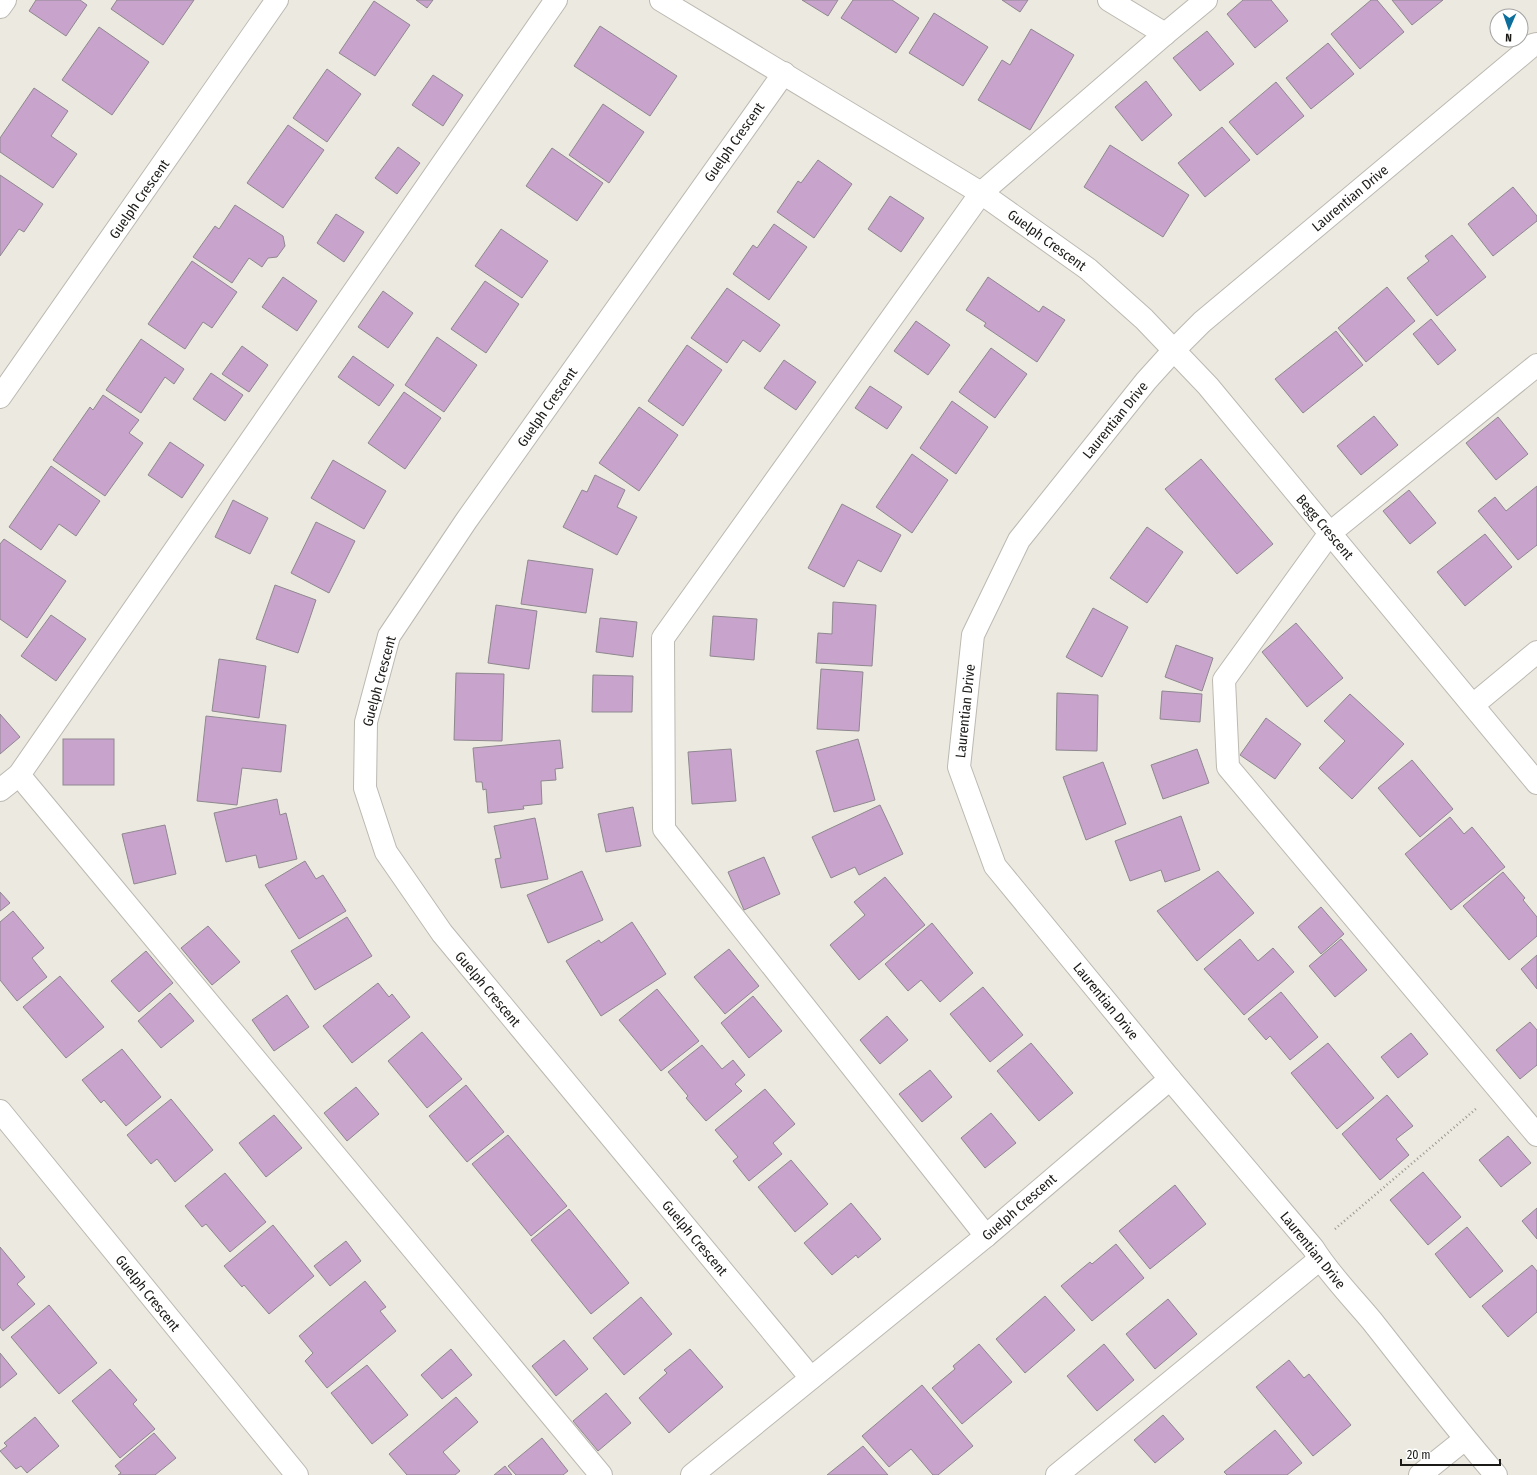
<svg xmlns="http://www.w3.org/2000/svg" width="1537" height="1475" viewBox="0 0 1537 1475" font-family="'Fira Sans Condensed',sans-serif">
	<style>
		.building { fill: #c8a3cc; stroke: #8f888f }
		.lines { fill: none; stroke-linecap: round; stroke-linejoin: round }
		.minor-casing { stroke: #bcb9b1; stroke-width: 24 }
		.path { stroke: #98968f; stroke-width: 2.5; stroke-dasharray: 1 3; stroke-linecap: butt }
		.minor { stroke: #fff; stroke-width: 22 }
		.labels { text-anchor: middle; stroke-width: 3; stroke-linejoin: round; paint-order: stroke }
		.street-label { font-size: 14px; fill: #1b1a17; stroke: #fff }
	</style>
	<rect width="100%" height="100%" fill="#ece9e0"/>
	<g class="building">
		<polygon points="36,0 80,0 87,5 66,36 29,11"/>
		<polygon points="117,0 194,0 163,45 111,9"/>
		<polygon points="416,0 433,0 427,8"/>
		<polygon points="802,0 838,0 828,16"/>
		<polygon points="853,0 892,0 919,18 896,53 841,18"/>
		<polygon points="1002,0 1028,0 1020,12"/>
		<polygon points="1243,0 1271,0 1288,21 1255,48 1227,14"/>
		<polygon points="1371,0 1377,0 1404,32 1360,69 1331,34"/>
		<polygon points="1392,0 1443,0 1412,25"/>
		<polygon points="374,1 410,25 375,76 339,53"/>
		<polygon points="934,13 988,47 963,86 909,53"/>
		<polygon points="600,26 677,76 650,116 574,66"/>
		<polygon points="99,27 149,62 112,115 62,80"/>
		<polygon points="1031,29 1074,55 1030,130 978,100 1002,60 1010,65"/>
		<polygon points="1207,31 1234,64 1200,91 1173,58"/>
		<polygon points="1328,43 1354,74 1311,109 1286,78"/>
		<polygon points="327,69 361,94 327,142 293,118"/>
		<polygon points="433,75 463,95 443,126 412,105"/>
		<polygon points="1146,81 1172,115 1142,141 1115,107"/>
		<polygon points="1276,82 1304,116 1257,155 1229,122"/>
		<polygon points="34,88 68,111 51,136 77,154 53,188 0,152 0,138"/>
		<polygon points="603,104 644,132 609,183 569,155"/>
		<polygon points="288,125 324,150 283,208 247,183"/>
		<polygon points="1222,127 1250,160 1205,197 1178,163"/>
		<polygon points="1110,145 1189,195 1163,237 1084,187"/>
		<polygon points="398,147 420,163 397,194 375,178"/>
		<polygon points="552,148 603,183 577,221 526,186"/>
		<polygon points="818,160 852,184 814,238 777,212 798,181 801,183"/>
		<polygon points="0,175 43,204 24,232 19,229 0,256"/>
		<polygon points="1513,187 1537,216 1537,221 1493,256 1468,224"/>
		<polygon points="890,196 924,218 901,252 868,229"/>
		<polygon points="235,205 283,236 285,246 277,257 268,258 262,267 249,258 232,283 193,257 215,226 219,229"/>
		<polygon points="336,214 364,232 344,262 317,243"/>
		<polygon points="774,224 807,247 769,300 733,274 753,245 757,248"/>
		<polygon points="501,229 548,261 522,298 475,266"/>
		<polygon points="1452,235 1486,277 1437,316 1407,278 1429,261 1425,256"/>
		<polygon points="192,261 237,292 212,328 203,322 185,349 148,324"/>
		<polygon points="283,277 317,301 297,331 262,307"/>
		<polygon points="988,277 1039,312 1043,306 1065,320 1037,362 984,326 986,323 966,310"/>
		<polygon points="485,281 519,304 486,353 451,329"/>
		<polygon points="1387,287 1415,321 1366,362 1338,328"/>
		<polygon points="727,288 780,325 760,352 743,340 727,363 691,338"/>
		<polygon points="383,291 413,313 388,348 358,327"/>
		<polygon points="1431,319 1456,350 1438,365 1413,334"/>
		<polygon points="916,321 950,345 928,375 894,351"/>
		<polygon points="1336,331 1363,365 1303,413 1275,379"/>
		<polygon points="437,337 477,365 444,412 405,385"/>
		<polygon points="141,339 184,369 174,384 165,377 141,413 106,390"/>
		<polygon points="687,345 722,370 683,426 648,401"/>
		<polygon points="242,346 268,365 249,392 222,374"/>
		<polygon points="991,348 1027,374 995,418 959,392"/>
		<polygon points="353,356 394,385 379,406 338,377"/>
		<polygon points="784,360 816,382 796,410 764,388"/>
		<polygon points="211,373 243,395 225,421 193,399"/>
		<polygon points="870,386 902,407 887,429 855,408"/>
		<polygon points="404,392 441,418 405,469 368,443"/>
		<polygon points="103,395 139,420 129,433 143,443 105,496 53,460 90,407 93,410"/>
		<polygon points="952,401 988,427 956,474 920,448"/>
		<polygon points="639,407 678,435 639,491 599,463"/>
		<polygon points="1374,416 1398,445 1361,475 1337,446"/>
		<polygon points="1498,417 1528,454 1496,480 1466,443"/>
		<polygon points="170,442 204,465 182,498 148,475"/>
		<polygon points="912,454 948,480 912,533 876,507"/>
		<polygon points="1201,459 1273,544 1237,574 1165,489"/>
		<polygon points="333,460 386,491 364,529 311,498"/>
		<polygon points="51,466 100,501 76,536 59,524 41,550 9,527"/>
		<polygon points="595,475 625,490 617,507 637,517 617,555 563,527 582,490 587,492"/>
		<polygon points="1537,486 1537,545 1518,560 1478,511 1495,497 1506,511"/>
		<polygon points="1409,490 1436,523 1410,544 1383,511"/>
		<polygon points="233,500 268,518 250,554 215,537"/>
		<polygon points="842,504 901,535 881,572 858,560 844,587 808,568"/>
		<polygon points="316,522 355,541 329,593 291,573"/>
		<polygon points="1147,527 1183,552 1147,603 1110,578"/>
		<polygon points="1485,534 1512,567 1465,606 1437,572"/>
		<polygon points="4,539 66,581 27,638 0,619 0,544"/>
		<polygon points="528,560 593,569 586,613 521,604"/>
		<polygon points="275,585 316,600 298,653 256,639"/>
		<polygon points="833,602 876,605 872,666 816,663 818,633 832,634"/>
		<polygon points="496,605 537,611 529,669 488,663"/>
		<polygon points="1093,608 1128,627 1102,677 1066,657"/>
		<polygon points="51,615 86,639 56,681 21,656"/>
		<polygon points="713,616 757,619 754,660 710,656"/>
		<polygon points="600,618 637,622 633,657 596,652"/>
		<polygon points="1296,623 1343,678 1307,707 1262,652"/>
		<polygon points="1176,645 1213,658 1202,691 1165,677"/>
		<polygon points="219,659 266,666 259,718 212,711"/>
		<polygon points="821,669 863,672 859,731 817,729"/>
		<polygon points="456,673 504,674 502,741 454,740"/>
		<polygon points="593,675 633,676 632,712 592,712"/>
		<polygon points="1162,691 1202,694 1200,722 1160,719"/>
		<polygon points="1057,693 1098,695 1097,751 1056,750"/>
		<polygon points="1350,694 1404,744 1352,799 1319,768 1345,741 1324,721"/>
		<polygon points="0,714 20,737 0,754"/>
		<polygon points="206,716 286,725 281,772 242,768 237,805 197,801"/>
		<polygon points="1266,718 1301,744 1275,779 1240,755"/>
		<rect x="63" y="739" width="51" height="46"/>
		<polygon points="858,739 875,800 834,812 816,751"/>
		<polygon points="560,740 563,768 555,769 556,780 541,781 542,804 523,806 524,809 488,813 486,789 483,790 482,782 476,782 473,748"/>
		<polygon points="731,749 736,801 692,804 688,752"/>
		<polygon points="1197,749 1209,783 1163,799 1151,765"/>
		<polygon points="1412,760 1453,809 1420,837 1378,788"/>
		<polygon points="1103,762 1126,824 1086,840 1063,777"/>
		<polygon points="277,799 280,815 286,813 297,859 259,868 256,855 226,862 214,813"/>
		<polygon points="880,805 903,854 859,875 855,867 831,878 812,837"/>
		<polygon points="633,807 641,846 606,852 598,814"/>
		<polygon points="1181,816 1200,870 1165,882 1161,870 1130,881 1115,841"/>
		<polygon points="1450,817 1464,834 1472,827 1505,867 1451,910 1405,854"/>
		<polygon points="535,818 548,879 501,888 495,859 501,858 494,826"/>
		<polygon points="165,825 176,874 134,884 122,834"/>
		<polygon points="764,857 780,894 744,910 728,872"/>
		<polygon points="305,861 316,879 323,875 346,911 299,939 265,885"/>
		<polygon points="582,871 603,920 548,943 527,895"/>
		<polygon points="1218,871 1254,913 1197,961 1157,911"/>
		<polygon points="1503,872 1525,898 1523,900 1537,917 1537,936 1509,960 1463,906"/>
		<polygon points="885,877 925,925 859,980 830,945 865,915 854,902"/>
		<polygon points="0,892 10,903 0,911"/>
		<polygon points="1321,907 1344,934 1321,954 1298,927"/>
		<polygon points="13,911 44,948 32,958 47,977 17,1001 0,980 0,922"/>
		<polygon points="347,917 372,956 315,990 291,951"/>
		<polygon points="632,922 666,974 601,1016 566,961 599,940 601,943"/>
		<polygon points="932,923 973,973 940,1002 921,980 908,991 885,964"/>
		<polygon points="208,926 240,962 212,985 181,948"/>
		<polygon points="1240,939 1258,961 1273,948 1294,972 1244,1015 1204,969"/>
		<polygon points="1341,939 1367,970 1335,997 1309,966"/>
		<polygon points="729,949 759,986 725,1014 694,977"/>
		<polygon points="146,951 173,983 139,1012 111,981"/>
		<polygon points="1537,955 1537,989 1521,969"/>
		<polygon points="60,976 104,1027 66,1058 23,1007"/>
		<polygon points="378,983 389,997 392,994 410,1017 352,1063 323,1026"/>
		<polygon points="983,987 1023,1035 990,1062 950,1014"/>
		<polygon points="657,989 699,1041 661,1071 619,1020"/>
		<polygon points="1281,992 1318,1037 1290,1060 1270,1036 1266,1040 1248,1019"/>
		<polygon points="170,993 194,1021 161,1048 138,1021"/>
		<polygon points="287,995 309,1027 274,1051 252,1020"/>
		<polygon points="753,996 782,1031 749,1058 721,1023"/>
		<polygon points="887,1016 908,1040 880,1064 860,1040"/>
		<polygon points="1530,1022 1537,1030 1537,1065 1520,1079 1496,1050"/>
		<polygon points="422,1032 462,1079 427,1108 388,1061"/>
		<polygon points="1411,1033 1428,1054 1398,1078 1381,1057"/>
		<polygon points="1031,1043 1073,1093 1039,1121 997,1071"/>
		<polygon points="1328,1043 1374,1098 1337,1129 1291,1073"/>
		<polygon points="702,1045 722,1069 733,1060 745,1075 735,1084 742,1091 706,1121 686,1098 688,1096 668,1072"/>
		<polygon points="122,1049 161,1097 126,1126 104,1100 101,1103 82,1080"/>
		<polygon points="930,1070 952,1097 922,1122 899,1094"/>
		<polygon points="466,1085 504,1132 467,1162 429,1116"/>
		<polygon points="356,1087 379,1114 347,1141 324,1113"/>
		<polygon points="765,1089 795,1124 773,1143 782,1154 749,1181 733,1161 738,1157 715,1130"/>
		<polygon points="1387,1095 1413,1126 1396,1139 1409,1155 1380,1180 1342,1134"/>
		<polygon points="171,1099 213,1150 175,1182 157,1159 151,1164 127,1135"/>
		<polygon points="991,1113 1016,1143 985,1168 961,1138"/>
		<polygon points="274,1115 302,1148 266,1177 239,1143"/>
		<polygon points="508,1135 567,1206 531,1236 472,1164"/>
		<polygon points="1508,1136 1531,1163 1501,1187 1479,1160"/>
		<polygon points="791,1160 828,1204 795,1232 758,1187"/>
		<polygon points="1423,1172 1461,1217 1428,1245 1390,1200"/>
		<polygon points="225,1173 266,1222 230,1252 206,1224 202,1227 185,1206"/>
		<polygon points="1175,1185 1206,1224 1150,1269 1119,1231"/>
		<polygon points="851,1203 881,1239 858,1258 856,1255 832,1275 804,1243"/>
		<polygon points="1537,1208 1537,1239 1522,1221"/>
		<polygon points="569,1209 629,1283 591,1314 531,1240"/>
		<polygon points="273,1225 314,1276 269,1314 244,1285 242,1287 224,1266"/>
		<polygon points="1467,1227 1503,1271 1470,1298 1435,1254"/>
		<polygon points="346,1241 361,1261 330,1286 314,1266"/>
		<polygon points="1116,1244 1144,1278 1092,1321 1061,1286 1090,1262 1092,1264"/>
		<polygon points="0,1247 25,1277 17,1284 35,1304 3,1331 0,1327"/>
		<polygon points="1532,1265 1537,1271 1537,1312 1508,1337 1482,1306"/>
		<polygon points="365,1281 386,1307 380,1311 396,1331 327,1388 305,1361 313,1353 299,1336"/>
		<polygon points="1045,1296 1075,1330 1025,1373 996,1339"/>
		<polygon points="641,1297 672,1334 624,1375 593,1338"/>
		<polygon points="1168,1299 1197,1334 1155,1369 1126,1334"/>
		<polygon points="49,1305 97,1363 59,1394 11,1337"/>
		<polygon points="564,1340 588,1369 556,1396 532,1366"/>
		<polygon points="979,1344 1012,1382 962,1424 932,1388 955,1369 953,1366"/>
		<polygon points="1104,1344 1134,1380 1097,1411 1067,1376"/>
		<polygon points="451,1349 472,1375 442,1399 421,1375"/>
		<polygon points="690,1349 723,1387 669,1433 639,1398 667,1373 664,1370"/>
		<polygon points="0,1353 17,1374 0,1388"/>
		<polygon points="1289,1360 1304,1378 1309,1374 1351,1425 1313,1456 1256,1387"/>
		<polygon points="367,1365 408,1415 372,1444 331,1393"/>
		<polygon points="110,1369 137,1400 133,1404 155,1429 120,1458 72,1401"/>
		<polygon points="922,1385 973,1446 938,1475 933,1475 911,1449 889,1467 862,1436"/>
		<polygon points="606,1393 631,1423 598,1451 573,1421"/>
		<polygon points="456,1397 478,1422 443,1452 460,1471 455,1475 407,1475 389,1454"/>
		<polygon points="1163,1415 1184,1439 1155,1463 1134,1440"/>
		<polygon points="35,1417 59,1446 27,1473 21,1466 16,1469 0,1451 7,1446 4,1443"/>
		<polygon points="1275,1430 1302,1463 1287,1475 1227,1475 1224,1472"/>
		<polygon points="154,1433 176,1458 155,1475 118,1475 121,1473 115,1466"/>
		<polygon points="542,1438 568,1471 563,1475 516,1475 508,1466"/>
		<polygon points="863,1446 888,1475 827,1475"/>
		<polygon points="505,1466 512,1475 494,1475"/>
	</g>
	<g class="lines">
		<g class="minor-casing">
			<g id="minor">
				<polyline points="661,0 981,193 1088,269 1144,319 1208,386 1537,783"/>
				<polyline points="1109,0 1165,34"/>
				<polyline points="0,7 5,0"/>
				<polyline points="784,73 466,521 389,636 366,722 365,788 386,852 442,933 811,1378"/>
				<polyline points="1537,365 1330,533 1224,680 1228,767 1537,1135"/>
				<polyline points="0,397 277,0"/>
				<polyline points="1473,705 1537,652"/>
				<polyline points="19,775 601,1475"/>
				<polyline points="0,790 19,775 556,0"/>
				<polyline points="0,1111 297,1475"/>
				<polyline points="986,1236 664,829 663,638 981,193 1165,34 1206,0"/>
				<polyline points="692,1475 986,1236 1170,1079"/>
				<polyline points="1057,1475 1320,1259"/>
				<polyline points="1420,1475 1465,1439"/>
				<path d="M 1496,1475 C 1453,1425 1413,1373 1372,1321 C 1352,1297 1329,1274 1313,1248 L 1170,1079 L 995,866 L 959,767 L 973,635 L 1019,540 L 1146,381 L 1174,350 L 1202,322 L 1533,45 L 1537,44"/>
			</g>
		</g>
		<polyline class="path" points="1335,1229 1477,1108"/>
		<use href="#minor" class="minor"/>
	</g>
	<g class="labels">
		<g class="street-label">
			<text transform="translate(734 142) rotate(-55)" y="5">Guelph Crescent</text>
			<text transform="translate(1350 198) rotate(-40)" y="5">Laurentian Drive</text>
			<text transform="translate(139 199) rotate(-55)" y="5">Guelph Crescent</text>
			<text transform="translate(1047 240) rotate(36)" y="5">Guelph Crescent</text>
			<text transform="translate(547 407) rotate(-55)" y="5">Guelph Crescent</text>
			<text transform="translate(1115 420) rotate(-51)" y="5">Laurentian Drive</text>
			<text transform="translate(1325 527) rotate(50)" y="5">Begg Crescent</text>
			<text transform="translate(379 681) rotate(-75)" y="5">Guelph Crescent</text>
			<text transform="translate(965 711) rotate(-84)" y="5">Laurentian Drive</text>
			<text transform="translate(488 989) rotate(50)" y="5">Guelph Crescent</text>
			<text transform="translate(1106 1001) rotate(51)" y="5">Laurentian Drive</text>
			<text transform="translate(1019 1207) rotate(-41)" y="5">Guelph Crescent</text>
			<text transform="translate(695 1238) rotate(50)" y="5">Guelph Crescent</text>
			<text transform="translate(1313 1250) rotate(51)" y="5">Laurentian Drive</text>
			<text transform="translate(148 1293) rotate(51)" y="5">Guelph Crescent</text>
		</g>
	</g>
	<g transform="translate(1509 28) rotate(182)"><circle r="19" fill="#ffffff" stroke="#a4a3a2"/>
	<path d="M0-3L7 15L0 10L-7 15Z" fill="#0b6e9b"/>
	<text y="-6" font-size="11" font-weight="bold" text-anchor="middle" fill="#1b1a17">N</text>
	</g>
	<path d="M1401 1459v6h99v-6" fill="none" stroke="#1b1a17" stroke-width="2"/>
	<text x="1407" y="1459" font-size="12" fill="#1b1a17" stroke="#ffffff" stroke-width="3" paint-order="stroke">20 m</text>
</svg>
